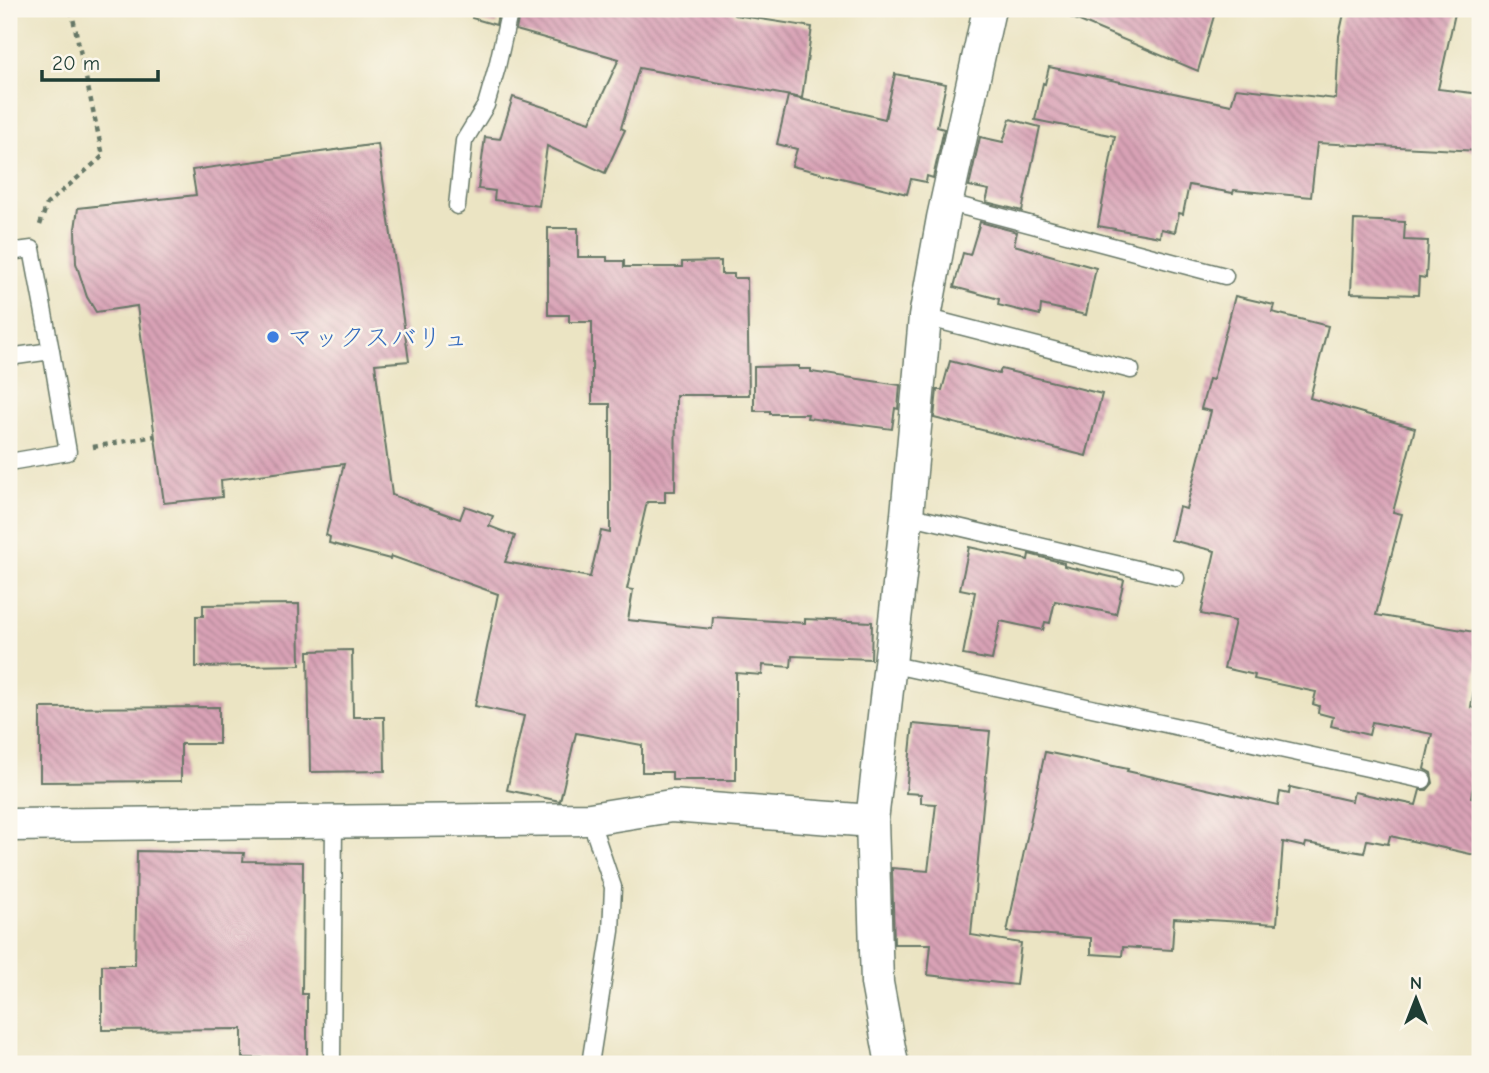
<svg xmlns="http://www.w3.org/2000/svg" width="1489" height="1073" viewBox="0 0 1489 1073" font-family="'Comic Neue','Klee One',sans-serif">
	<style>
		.building { fill: url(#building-back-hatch) }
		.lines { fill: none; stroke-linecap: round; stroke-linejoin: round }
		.service-casing { stroke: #676; stroke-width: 19 }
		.minor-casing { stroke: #676; stroke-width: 35 }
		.path { stroke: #676; stroke-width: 4.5; stroke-dasharray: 5 5; stroke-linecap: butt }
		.service { stroke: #fff; stroke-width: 16 }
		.minor { stroke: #fff; stroke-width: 32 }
		.shop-dot { fill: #3f7fe0; stroke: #fbf7ec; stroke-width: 2.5 }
		.labels { text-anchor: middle; stroke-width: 5; stroke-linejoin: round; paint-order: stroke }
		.shop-label { font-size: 26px; fill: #366cbe; stroke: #fbf7ec; text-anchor: start }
	</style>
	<defs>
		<pattern id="building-back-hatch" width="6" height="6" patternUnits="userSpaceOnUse" patternTransform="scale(1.75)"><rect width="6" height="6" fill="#d9a2b6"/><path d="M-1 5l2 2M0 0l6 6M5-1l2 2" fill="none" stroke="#af8595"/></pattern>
	</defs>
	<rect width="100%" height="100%" fill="#fbf7ec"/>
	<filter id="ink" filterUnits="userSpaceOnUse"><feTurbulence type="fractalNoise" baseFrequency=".0143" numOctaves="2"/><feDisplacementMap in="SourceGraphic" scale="14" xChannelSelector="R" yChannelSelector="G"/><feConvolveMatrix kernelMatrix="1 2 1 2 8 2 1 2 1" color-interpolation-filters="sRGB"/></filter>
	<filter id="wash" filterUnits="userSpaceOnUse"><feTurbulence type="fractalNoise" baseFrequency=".00686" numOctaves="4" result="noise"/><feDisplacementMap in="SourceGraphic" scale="28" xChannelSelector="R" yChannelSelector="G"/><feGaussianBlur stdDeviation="1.57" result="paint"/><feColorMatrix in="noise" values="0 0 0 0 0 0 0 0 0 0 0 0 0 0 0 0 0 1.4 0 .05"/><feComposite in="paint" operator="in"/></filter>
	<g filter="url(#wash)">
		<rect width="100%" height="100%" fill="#ebe4c3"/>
		<g id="blocks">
			<g class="building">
				<polygon points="473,9 499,9 496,25 472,18"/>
				<polygon points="520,9 717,9 735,12 734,15 812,27 802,98 639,68 621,128 625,130 605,173 547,146 539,206 494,200 495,191 478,189 485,137 500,139 513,97 590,122 619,59 516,30"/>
				<polygon points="1051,9 1216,9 1198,71"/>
				<polygon points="1345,9 1456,9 1438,89 1480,94 1480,151 1317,143 1311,197 1234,190 1233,193 1189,185 1183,214 1179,213 1175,232 1161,229 1160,237 1098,226 1115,136 1035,120 1043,83 1045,84 1049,67 1231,105 1236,88 1336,99 1339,36"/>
				<polygon points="895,74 946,84 937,127 944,129 933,178 927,176 926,182 911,179 907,194 792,166 797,149 777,144 788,96 885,119"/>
				<polygon points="1010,119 1040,127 1022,211 986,202 989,190 969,186 980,137 1003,142"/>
				<polygon points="378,144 409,361 375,364 392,495 460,519 465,506 493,516 489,526 515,536 505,562 590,577 601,531 610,533 610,404 592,404 592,322 569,322 569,315 548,315 548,228 578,228 578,257 607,257 607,261 624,261 624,267 682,267 682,262 721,261 721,274 734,274 734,278 747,278 749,395 676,395 675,491 665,491 665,502 647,502 627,589 633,590 628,620 712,629 713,617 805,623 805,619 872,622 871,659 792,656 791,667 763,665 762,675 736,673 736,780 672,780 672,772 642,772 642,745 576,733 560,801 507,790 524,716 475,706 498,594 391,556 390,559 329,543 330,537 326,535 344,464 221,480 222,497 164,503 137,306 96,312 87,297 76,263 75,229 78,208 196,195 192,170"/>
				<polygon points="1354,220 1405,222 1404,240 1428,241 1426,278 1419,277 1418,295 1351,293"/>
				<polygon points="980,222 1017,232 1014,245 1096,268 1086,315 1041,305 1040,315 998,305 999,299 954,287 963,253 970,255"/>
				<polygon points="1235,296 1274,305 1272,312 1328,326 1310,398 1415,428 1393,512 1402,514 1376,615 1480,633 1480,653 1471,707 1480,710 1480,753 1471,797 1480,800 1480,832 1475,855 1390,836 1388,844 1367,840 1364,853 1306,843 1305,847 1283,842 1277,924 1174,918 1172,950 1123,947 1122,956 1091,954 1091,938 1007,932 1045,752 1128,769 1127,771 1278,805 1280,792 1289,794 1290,787 1352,801 1354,792 1416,805 1420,790 1427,790 1433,783 1431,773 1424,769 1432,734 1372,722 1369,735 1331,726 1333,717 1318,713 1319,706 1313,704 1316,692 1254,679 1255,675 1224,668 1235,621 1201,614 1215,551 1171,540 1179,507 1186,509 1211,411 1201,409 1209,379 1213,380"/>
				<polygon points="950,361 999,374 1001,369 1102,394 1086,456 934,418 937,390 942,390"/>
				<polygon points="799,366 799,369 811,369 811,372 900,385 898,409 895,408 892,429 807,418 808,414 770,414 770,411 754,411 754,367"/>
				<polygon points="969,547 1028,560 1029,554 1064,563 1064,566 1124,580 1116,614 1055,601 1050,623 1045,622 1043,630 1000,621 992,660 963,655 975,592 960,589"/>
				<polygon points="299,604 300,665 196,667 196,616 203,616 203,605"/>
				<polygon points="352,650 353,717 384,717 385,771 310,772 308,651"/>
				<polygon points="219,707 219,744 181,744 181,781 40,782 40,708"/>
				<polygon points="913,724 990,731 971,935 1021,943 1016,985 928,975 931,944 894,944 892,868 928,871 936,804 921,803 921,794 906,793"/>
				<polygon points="137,851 244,853 243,861 303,862 302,994 307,994 307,1058 242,1058 242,1029 102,1030 102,965 135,965"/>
			</g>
		</g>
	</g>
	<g filter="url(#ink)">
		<use href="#blocks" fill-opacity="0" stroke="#676" stroke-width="2"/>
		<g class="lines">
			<g class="service-casing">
				<g id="service">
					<polyline points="946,202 1225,276"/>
					<polyline points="457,206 464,141 486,105 497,67 510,9"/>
					<polyline points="9,252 32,249 51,351"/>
					<polyline points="925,317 1131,370"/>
					<polyline points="9,357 51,351 68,452 9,462"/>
					<polyline points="907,515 1176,578"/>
					<polyline points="889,664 1423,780"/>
					<polyline points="332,1064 334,821"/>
					<polyline points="590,1064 611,931 613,887 590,819"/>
				</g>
			</g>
			<g class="minor-casing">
				<g id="minor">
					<polyline points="9,825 590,819 671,806 872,821"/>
					<polyline points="892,1064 877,983 872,821 907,515 925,317 943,218 989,9"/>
				</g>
			</g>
			<g class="path">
				<polyline points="40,225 47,204 103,156 71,9"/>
				<polyline points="9,307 11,307"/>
				<polyline points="93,447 155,436"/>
			</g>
			<use href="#service" class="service"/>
			<use href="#minor" class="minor"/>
		</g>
	</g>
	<circle class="shop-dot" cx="273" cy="337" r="7"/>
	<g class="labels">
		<g class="shop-label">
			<text x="287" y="346">マックスバリュ</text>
		</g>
	</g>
	<rect width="1489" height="1073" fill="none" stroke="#fbf7ec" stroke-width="35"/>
	<g transform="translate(1416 999)" stroke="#fbf7ec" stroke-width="5" paint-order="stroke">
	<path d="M0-5L12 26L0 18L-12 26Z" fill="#1f3d34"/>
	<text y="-10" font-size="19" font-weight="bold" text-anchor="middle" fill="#1f3d34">N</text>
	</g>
	<path d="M42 70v10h116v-10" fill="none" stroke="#1f3d34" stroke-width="3.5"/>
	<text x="52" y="70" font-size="21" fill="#1f3d34" stroke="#fbf7ec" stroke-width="5" paint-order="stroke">20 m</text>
</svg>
